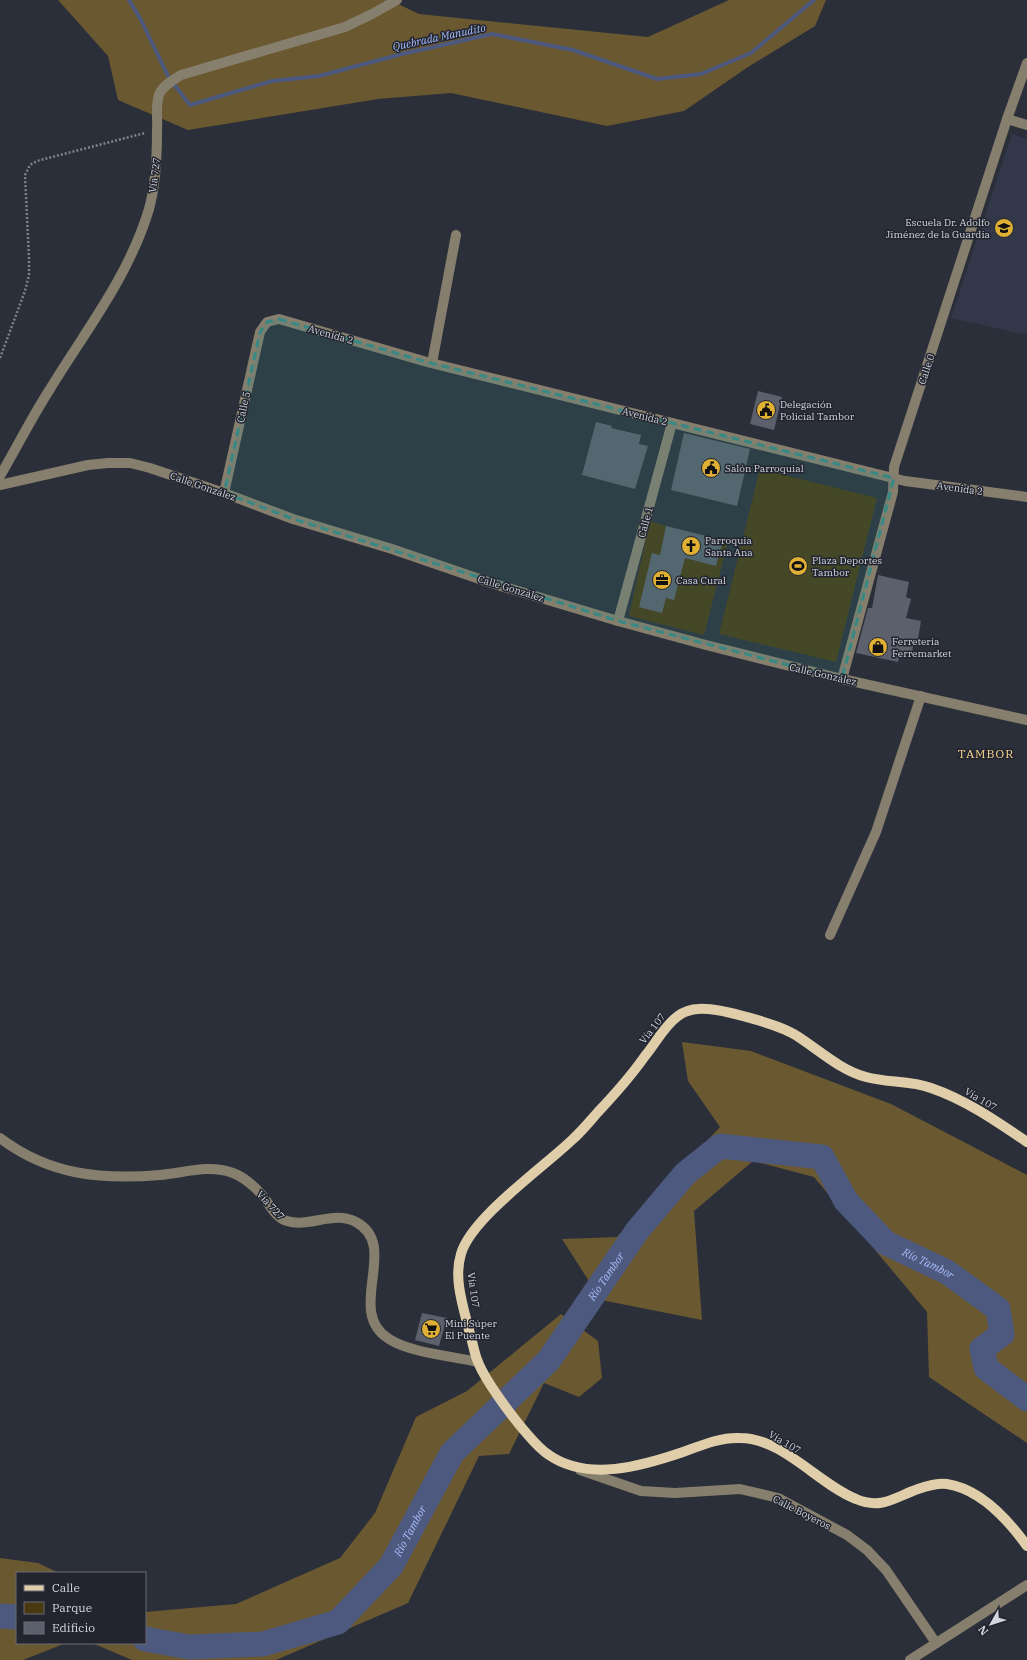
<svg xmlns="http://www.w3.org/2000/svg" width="1027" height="1660" viewBox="0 0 1027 1660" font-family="'IBM Plex Serif',serif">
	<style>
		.built { fill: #323849 }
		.green { fill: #493911 }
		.forest { fill: #6a5830 }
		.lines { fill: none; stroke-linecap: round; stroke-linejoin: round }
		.stream { stroke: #4d597e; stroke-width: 4 }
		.river { stroke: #4d597e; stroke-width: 25 }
		.building { fill: #5b606c }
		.path { stroke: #7e828b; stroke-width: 2.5; stroke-dasharray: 2 2; stroke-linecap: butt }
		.minor { stroke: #877f6d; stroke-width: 10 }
		.major { stroke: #dfcea9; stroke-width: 10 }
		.marked { fill: #368984; fill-opacity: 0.2; stroke: #368984; stroke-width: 3; stroke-dasharray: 8 5; stroke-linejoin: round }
		.labels { text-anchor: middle; stroke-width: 3; stroke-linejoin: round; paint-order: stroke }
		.street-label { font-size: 10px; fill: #d2d5dc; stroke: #222530 }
		.poi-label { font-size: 10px; fill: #d2d5dc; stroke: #222530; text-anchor: start }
		.water-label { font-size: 11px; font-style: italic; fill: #a7bdfb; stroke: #222530 }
		.quarter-label { font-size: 12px; letter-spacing: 1px; fill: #f8d78d; stroke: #222530 }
	</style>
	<rect width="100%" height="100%" fill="#2b2f3a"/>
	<polygon class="built" points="1012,134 1027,139 1027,335 951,318"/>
	<g class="green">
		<polygon points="760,469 877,498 836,662 719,634"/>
		<polygon points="650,521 666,526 661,552 716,566 723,540 728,541 704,635 629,616"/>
	</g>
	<g class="forest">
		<polygon points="58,0 390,0 419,14 648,37 729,0 826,0 815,26 748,67 684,111 607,126 451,93 378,99 188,130 118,100 108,56"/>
		<polygon points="682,1042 751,1051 891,1104 1027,1175 1027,1443 929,1377 927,1312 814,1177 753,1161 694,1211 702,1320 601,1300 562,1239 617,1237 720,1127 688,1081"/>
		<polygon points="561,1314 598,1341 602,1378 579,1397 544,1383 509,1454 479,1456 408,1603 276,1660 132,1660 92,1643 145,1643 145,1612 236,1604 340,1558 375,1513 416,1417 467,1391"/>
		<polygon points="0,1558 38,1563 59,1573 17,1573 17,1643 66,1643 23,1660 0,1660"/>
	</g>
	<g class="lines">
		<polyline class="stream" points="129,0 141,20 169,78 190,105 272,81 319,76 402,54 492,34 573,50 657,79 701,74 751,53 814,0"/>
		<g class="river">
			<polyline points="0,1616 17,1617"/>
			<path id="s1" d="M 145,1639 L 189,1647 L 263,1644 L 338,1622 L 391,1566 L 452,1453 L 549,1360 L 637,1231 L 685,1174 L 720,1146 L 822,1157 L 846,1201 L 886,1243 L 947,1272 L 998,1309 L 1002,1334 L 982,1349 L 986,1368 L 1027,1399"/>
		</g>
	</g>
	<g class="building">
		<polygon points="758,391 782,397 774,430 750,424"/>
		<polygon points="596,422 612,426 611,428 641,435 639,444 648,446 635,489 582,475"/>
		<polygon points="684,433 750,449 737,506 671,490"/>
		<polygon points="666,526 723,540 716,566 685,558 674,600 666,598 662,613 639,607 652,553 660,555"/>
		<polygon points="878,575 909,582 906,597 911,599 906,618 921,621 917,645 913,645 912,653 900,651 898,662 856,653 868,608 872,608"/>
		<polygon points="422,1313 447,1318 439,1346 415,1340"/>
	</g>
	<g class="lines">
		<polyline class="path" points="0,358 25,291 29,275 29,258 25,175 30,165 37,161 145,133"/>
		<g class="minor">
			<polyline points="1007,119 1027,125"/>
			<polyline points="432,363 456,235"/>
			<path d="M 0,476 C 17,447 32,417 50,389 C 86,330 129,276 149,209 C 156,184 157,157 157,131 C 158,119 155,107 159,95 C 162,86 173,80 181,75 L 345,27 L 372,14 L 397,0"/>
			<polyline points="0,485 88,465 108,463 130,463 150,468 224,493 293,519 392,549 491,583 618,621 706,645 842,679 1027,720"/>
			<polyline points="224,493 260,332 267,322 279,319 427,362 905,481 1027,497"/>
			<polyline points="618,621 672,423"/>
			<polyline points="842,679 893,492 894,467 1007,119 1027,63"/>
			<polyline points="830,935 876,832 921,696"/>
			<path d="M 0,1138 C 49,1175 100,1180 160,1175 C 184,1173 209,1164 233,1173 C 244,1177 254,1186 262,1195 C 269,1203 275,1218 287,1221 C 309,1228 334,1210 356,1222 C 401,1246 344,1311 389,1339 C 411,1353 452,1356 478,1362"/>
			<polyline points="580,1470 641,1491 675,1493 740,1489 778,1498 847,1535 867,1550 886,1570 936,1643"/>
			<polyline points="910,1660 1027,1585"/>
		</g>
		<path class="major" d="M 1027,1142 C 996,1121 966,1100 931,1088 C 910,1080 887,1083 866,1077 C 840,1070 819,1050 797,1036 C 781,1025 718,1007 698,1009 C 692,1009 683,1012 678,1016 C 664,1026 656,1043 645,1056 C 631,1076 615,1094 598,1112 C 590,1121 582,1131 573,1139 C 544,1167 471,1218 461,1254 C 453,1279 464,1309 470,1334 C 473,1343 474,1353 478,1362 C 486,1382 513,1418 528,1435 C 534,1442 541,1450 549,1455 C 588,1482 642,1466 683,1452 C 702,1445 721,1437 740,1438 C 783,1438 818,1484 856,1499 C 882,1510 895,1497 918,1489 C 927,1486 938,1483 947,1484 C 980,1489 1009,1521 1027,1546"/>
	</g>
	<path class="marked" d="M 279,319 L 427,362 L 894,478 L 842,679 L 618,621 L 293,519 L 224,493 L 260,332 L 267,322 Z"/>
	<defs>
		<g id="school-disc" transform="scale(1)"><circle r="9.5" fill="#dfb034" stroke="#222530"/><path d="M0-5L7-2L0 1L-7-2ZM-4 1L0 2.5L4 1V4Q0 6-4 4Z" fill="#111"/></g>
		<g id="civic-disc" transform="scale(1)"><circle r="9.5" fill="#dfb034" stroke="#222530"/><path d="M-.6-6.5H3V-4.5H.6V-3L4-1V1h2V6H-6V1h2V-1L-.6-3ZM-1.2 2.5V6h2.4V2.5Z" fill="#111"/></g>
		<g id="church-disc" transform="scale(1)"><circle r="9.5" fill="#dfb034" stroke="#222530"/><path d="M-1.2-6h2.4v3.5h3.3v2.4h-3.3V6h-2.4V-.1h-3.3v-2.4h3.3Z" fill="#111"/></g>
		<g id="stadium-disc" transform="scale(1)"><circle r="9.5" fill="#dfb034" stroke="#222530"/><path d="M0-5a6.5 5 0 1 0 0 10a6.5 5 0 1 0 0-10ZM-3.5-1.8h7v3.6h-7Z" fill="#111"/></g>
		<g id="office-disc" transform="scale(1)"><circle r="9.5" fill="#dfb034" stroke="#222530"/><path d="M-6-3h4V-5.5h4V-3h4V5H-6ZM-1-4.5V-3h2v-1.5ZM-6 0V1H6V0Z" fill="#111"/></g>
		<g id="shop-disc" transform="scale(1)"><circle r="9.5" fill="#dfb034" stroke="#222530"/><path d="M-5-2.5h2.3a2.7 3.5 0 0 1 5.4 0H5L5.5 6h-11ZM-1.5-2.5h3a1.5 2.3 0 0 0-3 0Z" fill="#111"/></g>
		<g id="supermarket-disc" transform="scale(1)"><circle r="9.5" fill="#dfb034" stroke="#222530"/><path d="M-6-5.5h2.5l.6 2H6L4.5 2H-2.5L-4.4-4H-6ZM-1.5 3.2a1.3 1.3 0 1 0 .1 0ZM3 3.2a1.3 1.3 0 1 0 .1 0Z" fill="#111"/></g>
	</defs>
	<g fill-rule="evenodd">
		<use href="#school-disc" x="1004" y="228"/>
		<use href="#civic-disc" x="766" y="410"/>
		<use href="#civic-disc" x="711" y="468"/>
		<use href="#church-disc" x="691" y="546"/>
		<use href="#stadium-disc" x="798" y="566"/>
		<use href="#office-disc" x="662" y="580"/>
		<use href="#shop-disc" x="878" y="647"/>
		<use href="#supermarket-disc" x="431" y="1329"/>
	</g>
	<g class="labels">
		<g class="street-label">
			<text transform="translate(154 175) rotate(-83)" y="4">Vía 727</text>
			<text transform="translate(331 334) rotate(16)" y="4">Avenida 2</text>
			<text transform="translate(926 369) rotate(-72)" y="4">Calle 0</text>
			<text transform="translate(243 407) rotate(-78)" y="4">Calle 5</text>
			<text transform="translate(645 416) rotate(14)" y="4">Avenida 2</text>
			<text transform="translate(203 486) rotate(19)" y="4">Calle González</text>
			<text transform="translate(960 488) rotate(8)" y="4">Avenida 2</text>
			<text transform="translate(645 522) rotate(-75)" y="4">Calle 1</text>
			<text transform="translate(511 588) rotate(17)" y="4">Calle González</text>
			<text transform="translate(823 674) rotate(13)" y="4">Calle González</text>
			<text transform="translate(652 1028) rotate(-52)" y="4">Vía 107</text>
			<text transform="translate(981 1099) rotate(30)" y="4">Vía 107</text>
			<text transform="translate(271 1205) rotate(47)" y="4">Vía 727</text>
			<text transform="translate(474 1290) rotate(82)" y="4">Vía 107</text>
			<text transform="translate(785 1442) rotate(30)" y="4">Vía 107</text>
			<text transform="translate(802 1512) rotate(27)" y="4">Calle Boyeros</text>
		</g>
		<g class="poi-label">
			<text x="990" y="226" text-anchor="end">Escuela Dr. Adolfo<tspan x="990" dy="12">Jiménez de la Guardia</tspan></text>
			<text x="780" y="408">Delegación<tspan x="780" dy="12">Policial Tambor</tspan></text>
			<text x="725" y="472">Salón Parroquial</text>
			<text x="705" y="544">Parroquia<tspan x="705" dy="12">Santa Ana</tspan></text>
			<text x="812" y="564">Plaza Deportes<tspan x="812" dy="12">Tambor</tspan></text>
			<text x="676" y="584">Casa Cural</text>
			<text x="892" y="645">Ferretería<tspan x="892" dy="12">Ferremarket</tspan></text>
			<text x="445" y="1327">Mini Súper<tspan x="445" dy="12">El Puente</tspan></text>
		</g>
		<g class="water-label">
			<text transform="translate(439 37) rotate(-12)" y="4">Quebrada Manudito</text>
			<text dy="4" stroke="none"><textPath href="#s1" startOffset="1070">Río Tambor</textPath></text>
			<text dy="4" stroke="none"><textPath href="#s1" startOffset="638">Río Tambor</textPath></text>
			<text dy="4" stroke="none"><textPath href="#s1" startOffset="314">Río Tambor</textPath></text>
		</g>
		<g class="quarter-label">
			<text x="986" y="758">TAMBOR</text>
		</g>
	</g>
	<rect x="16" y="1572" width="130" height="72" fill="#222530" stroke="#686b75"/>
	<rect x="24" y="1585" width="20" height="6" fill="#dfcea9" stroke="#686b75"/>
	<text x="52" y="1592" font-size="12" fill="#d2d5dc">Calle</text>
	<rect x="24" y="1602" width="20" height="12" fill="#493911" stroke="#686b75"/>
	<text x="52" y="1612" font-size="12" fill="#d2d5dc">Parque</text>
	<rect x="24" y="1622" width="20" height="12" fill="#5b606c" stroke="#686b75"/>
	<text x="52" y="1632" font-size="12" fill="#d2d5dc">Edificio</text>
	<g transform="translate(991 1624) rotate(231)" stroke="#222530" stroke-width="3" paint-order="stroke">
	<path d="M0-3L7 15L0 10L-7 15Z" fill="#d2d5dc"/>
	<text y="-6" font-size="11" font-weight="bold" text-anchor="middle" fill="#d2d5dc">N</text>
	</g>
</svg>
